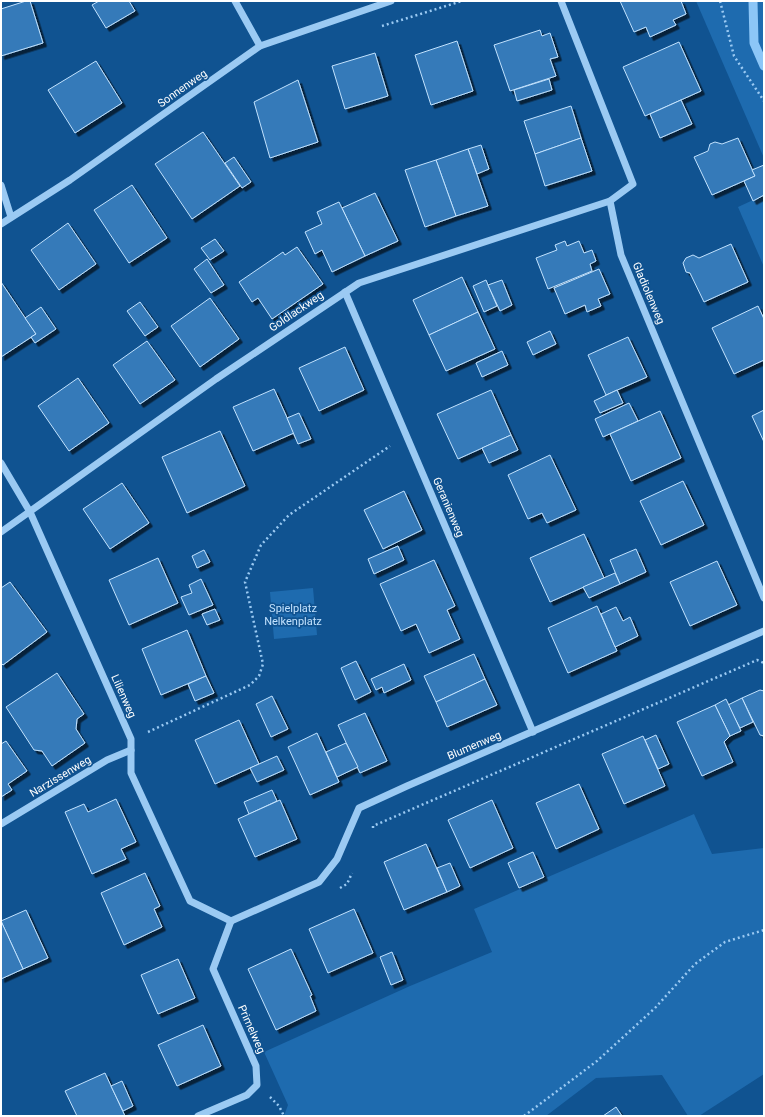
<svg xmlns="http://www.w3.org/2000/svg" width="765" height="1117" viewBox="0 0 765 1117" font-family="Roboto,sans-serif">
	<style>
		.green { fill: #1e6baf }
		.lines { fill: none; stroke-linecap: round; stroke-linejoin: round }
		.stream { stroke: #8cc6f7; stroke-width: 9 }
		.building { fill: #347ab9; stroke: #c2e2fe; filter: url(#shadow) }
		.path { stroke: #9bcaf3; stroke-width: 2.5; stroke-dasharray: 2 3; stroke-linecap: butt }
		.minor { stroke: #9bcaf3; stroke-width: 7 }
		.labels { text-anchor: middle; stroke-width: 3.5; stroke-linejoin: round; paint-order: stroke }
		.street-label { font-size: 11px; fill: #fff; stroke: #105391 }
		.park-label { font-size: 11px; fill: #c2e2fe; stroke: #105391 }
	</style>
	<defs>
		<filter id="shadow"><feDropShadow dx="3.5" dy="3.5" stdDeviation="0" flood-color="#0009"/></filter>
	</defs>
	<rect width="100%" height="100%" fill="#105391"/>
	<g class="green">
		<polygon points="696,1 764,1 764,158"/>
		<polygon points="764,195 764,267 738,207"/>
		<polygon points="313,588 317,635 274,639 270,592"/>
		<polygon points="694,814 712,854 764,848 764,1074 699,1116 688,1116 662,1075 596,1078 546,1116 284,1116 288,1105 264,1052 410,986 492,952 474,909"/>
	</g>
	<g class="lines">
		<polyline class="stream" points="753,1 754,43 764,66"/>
	</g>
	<g class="building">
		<polygon points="26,1 30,1 43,43 1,56 1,9"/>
		<polygon points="99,1 129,1 135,11 106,28 92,5"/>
		<polygon points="620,1 681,1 686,14 673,20 676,25 650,37 646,27 634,32"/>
		<polygon points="540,30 542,36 550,33 558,57 550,59 556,76 510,91 494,45"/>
		<polygon points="457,41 473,91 431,105 415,55"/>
		<polygon points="679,42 701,91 645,116 623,67"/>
		<polygon points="375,53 388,96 345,109 332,66"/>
		<polygon points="96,61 122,103 75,133 48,90"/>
		<polygon points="549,79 552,90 517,101 514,90"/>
		<polygon points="298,80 318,142 270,158 254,102"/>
		<polygon points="681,100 692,124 660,138 650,114"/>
		<polygon points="571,106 581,138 535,154 524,121"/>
		<polygon points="203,132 240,186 192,219 155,164"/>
		<polygon points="581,138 592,171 545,186 535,154"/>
		<polygon points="738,138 755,176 712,195 694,157 708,151 710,144 715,142 722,144"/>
		<polygon points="481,145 489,169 477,174 468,149"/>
		<polygon points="468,149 488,206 456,216 436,160"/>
		<polygon points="234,157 251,182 242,188 225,163"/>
		<polygon points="436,160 456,216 425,227 405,170"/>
		<polygon points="764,165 764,195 753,201 744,181 755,176 752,170"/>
		<polygon points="132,185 167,238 129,263 94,210"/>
		<polygon points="375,193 398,241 365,256 342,208"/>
		<polygon points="339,202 365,256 332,272 322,250 315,254 305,232 322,224 317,212"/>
		<polygon points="68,223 96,264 59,290 31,250"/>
		<polygon points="215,239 224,251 210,260 201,248"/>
		<polygon points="565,241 567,246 579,241 584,253 592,250 596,261 590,264 592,271 548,289 536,258 557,250 555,245"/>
		<polygon points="731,244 748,282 704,302 690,273 686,272 683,263 686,258 693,255 699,258"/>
		<polygon points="297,247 323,284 272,319 258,298 252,302 239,282 283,252 285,255"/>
		<polygon points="207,259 224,285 211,293 194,269"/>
		<polygon points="599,269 610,294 598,299 601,306 587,312 585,305 565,314 554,288"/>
		<polygon points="462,277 478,312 429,335 413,300"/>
		<polygon points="486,280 497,306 484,312 473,286"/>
		<polygon points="502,280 512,305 500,311 488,285"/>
		<polygon points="1,282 36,334 1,357"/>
		<polygon points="210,298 239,339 200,367 171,326"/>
		<polygon points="140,302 158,327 145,336 127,311"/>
		<polygon points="758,306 764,319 764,360 734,374 712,328"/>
		<polygon points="41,307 56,329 35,343 31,337 36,334 25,318"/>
		<polygon points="478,312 495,349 446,371 429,335"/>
		<polygon points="550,331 556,344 533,355 527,342"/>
		<polygon points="628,337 647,377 606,395 588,355"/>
		<polygon points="147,341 175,380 140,404 113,365"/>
		<polygon points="345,347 364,390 319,411 299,368"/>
		<polygon points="502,351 508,365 482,377 476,363"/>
		<polygon points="78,378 109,423 69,451 38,406"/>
		<polygon points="274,389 294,433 253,451 233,407"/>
		<polygon points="491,390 511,435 458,459 437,414"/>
		<polygon points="617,390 623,403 600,413 594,401"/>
		<polygon points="629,403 638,421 603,437 595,419"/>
		<polygon points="764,410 764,442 752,416"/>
		<polygon points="660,411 681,458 631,481 610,434"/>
		<polygon points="299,413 311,439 298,444 287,418"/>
		<polygon points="220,431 245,486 187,513 162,457"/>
		<polygon points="511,435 518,450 489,463 482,448"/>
		<polygon points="550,455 576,510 547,523 542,513 528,519 508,475"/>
		<polygon points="683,481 704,525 661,545 640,501"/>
		<polygon points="122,483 149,523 110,549 83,509"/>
		<polygon points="404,491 422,530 383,549 364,510"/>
		<polygon points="584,534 604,578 550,602 530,558"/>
		<polygon points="398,546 404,560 374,574 368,559"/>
		<polygon points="636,549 646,572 620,584 610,560"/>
		<polygon points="204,550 210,562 197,568 192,556"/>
		<polygon points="158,558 178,603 129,625 109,580"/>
		<polygon points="434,560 455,606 447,610 460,639 429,653 416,624 401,631 380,584"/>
		<polygon points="717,561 737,605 690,626 670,582"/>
		<polygon points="615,573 620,584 589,598 583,587"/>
		<polygon points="201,579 213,605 189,615 181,597 192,593 189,585"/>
		<polygon points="10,582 47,632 3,665 1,663 1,588"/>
		<polygon points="597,606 617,651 568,673 548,628"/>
		<polygon points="616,607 623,621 630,617 638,636 615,647 601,614"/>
		<polygon points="215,609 220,620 207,625 202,614"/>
		<polygon points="187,630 206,676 161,695 142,649"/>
		<polygon points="474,654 485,679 436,702 424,676"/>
		<polygon points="356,661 371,692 355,700 341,668"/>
		<polygon points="404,664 411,680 384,693 382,687 376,690 371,679"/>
		<polygon points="57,673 84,714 77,719 76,729 85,743 52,766 42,751 34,750 6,707"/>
		<polygon points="206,676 214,693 195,701 188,684"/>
		<polygon points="485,679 497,705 447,727 436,702"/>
		<polygon points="760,690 764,691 764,736 760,735 742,698"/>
		<polygon points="272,696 288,729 271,737 256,704"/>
		<polygon points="742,698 753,722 740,728 728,705"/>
		<polygon points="726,699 741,731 730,736 715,705"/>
		<polygon points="715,705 730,736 724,742 733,762 702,776 677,722"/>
		<polygon points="365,713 387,761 360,773 338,725"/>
		<polygon points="239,720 259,764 215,784 195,740"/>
		<polygon points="317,733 339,782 310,795 288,747"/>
		<polygon points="656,735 669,764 658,769 645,740"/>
		<polygon points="643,736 665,786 624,804 602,754"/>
		<polygon points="6,741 27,771 8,784 12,790 1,797 1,744"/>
		<polygon points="346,743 358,767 337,777 326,752"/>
		<polygon points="277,756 284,770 257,782 250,768"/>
		<polygon points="579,784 599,829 556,849 536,803"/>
		<polygon points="272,790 277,801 249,814 244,802"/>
		<polygon points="116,799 136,842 121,849 126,859 92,874 65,812 84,804 88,812"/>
		<polygon points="280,800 297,839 255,857 238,819"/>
		<polygon points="492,800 513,848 470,868 448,820"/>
		<polygon points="426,844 447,892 404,910 384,862"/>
		<polygon points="533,852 544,877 519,888 508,863"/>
		<polygon points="450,863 460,886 447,892 437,868"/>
		<polygon points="145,873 160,906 154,909 162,927 124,945 101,893"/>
		<polygon points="354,909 373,953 328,973 309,929"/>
		<polygon points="26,910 48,958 23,969 1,921"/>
		<polygon points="1,921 23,969 1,979"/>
		<polygon points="291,949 312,995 310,996 316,1011 276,1030 248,969"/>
		<polygon points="392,952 403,980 391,985 380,957"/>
		<polygon points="178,959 195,998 158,1014 141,975"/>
		<polygon points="203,1025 221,1066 177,1086 158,1045"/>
		<polygon points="105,1073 125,1116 77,1116 65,1091"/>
		<polygon points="122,1081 133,1106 123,1111 111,1086"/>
		<polygon points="616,1107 622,1116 603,1116"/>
	</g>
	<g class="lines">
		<g class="path">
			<polyline points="720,1 734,56 764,101"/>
			<polyline points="382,26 462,1"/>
			<polyline points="148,732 250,685 259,676 263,664 245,582 261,545 289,515 390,446"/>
			<polyline points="373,828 373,826 757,660 764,663"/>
			<polyline points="340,888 347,884 352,873"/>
			<polyline points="270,1097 279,1106 284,1116"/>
			<polyline points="524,1116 597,1061 655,1008 695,964 725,942 764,930"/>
		</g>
		<g class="minor">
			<polyline points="235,1 260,46"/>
			<polyline points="561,1 633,184 610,201 621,255 764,598"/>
			<polyline points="1,185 11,217"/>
			<polyline points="1,224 70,180 260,46 391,1"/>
			<polyline points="345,292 533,732"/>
			<polyline points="1,463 30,512 131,739 131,773 190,901 231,921"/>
			<polyline points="1,532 216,379 359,283 610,201"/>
			<polyline points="1,824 107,760 131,750"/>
			<polyline points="231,921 319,882 337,859 359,808 407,786 764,631"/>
			<polyline points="198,1116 247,1095 257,1085 256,1066 213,969 231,921"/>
		</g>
	</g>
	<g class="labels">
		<g class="street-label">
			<text transform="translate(182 88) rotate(-35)" y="4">Sonnenweg</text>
			<text transform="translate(649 293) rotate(67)" y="4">Gladiolenweg</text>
			<text transform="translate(296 311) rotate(-34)" y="4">Goldlackweg</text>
			<text transform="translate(449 507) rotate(67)" y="4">Geranienweg</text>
			<text transform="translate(124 696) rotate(66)" y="4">Lilienweg</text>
			<text transform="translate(474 745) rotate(-23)" y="4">Blumenweg</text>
			<text transform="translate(60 776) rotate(-31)" y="4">Narzissenweg</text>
			<text transform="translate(252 1029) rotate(66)" y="4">Primelweg</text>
		</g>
		<g class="park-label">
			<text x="293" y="612">Spielplatz<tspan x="293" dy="13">Nelkenplatz</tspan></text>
		</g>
	</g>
	<rect width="765" height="1117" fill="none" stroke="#ffffff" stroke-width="4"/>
</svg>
